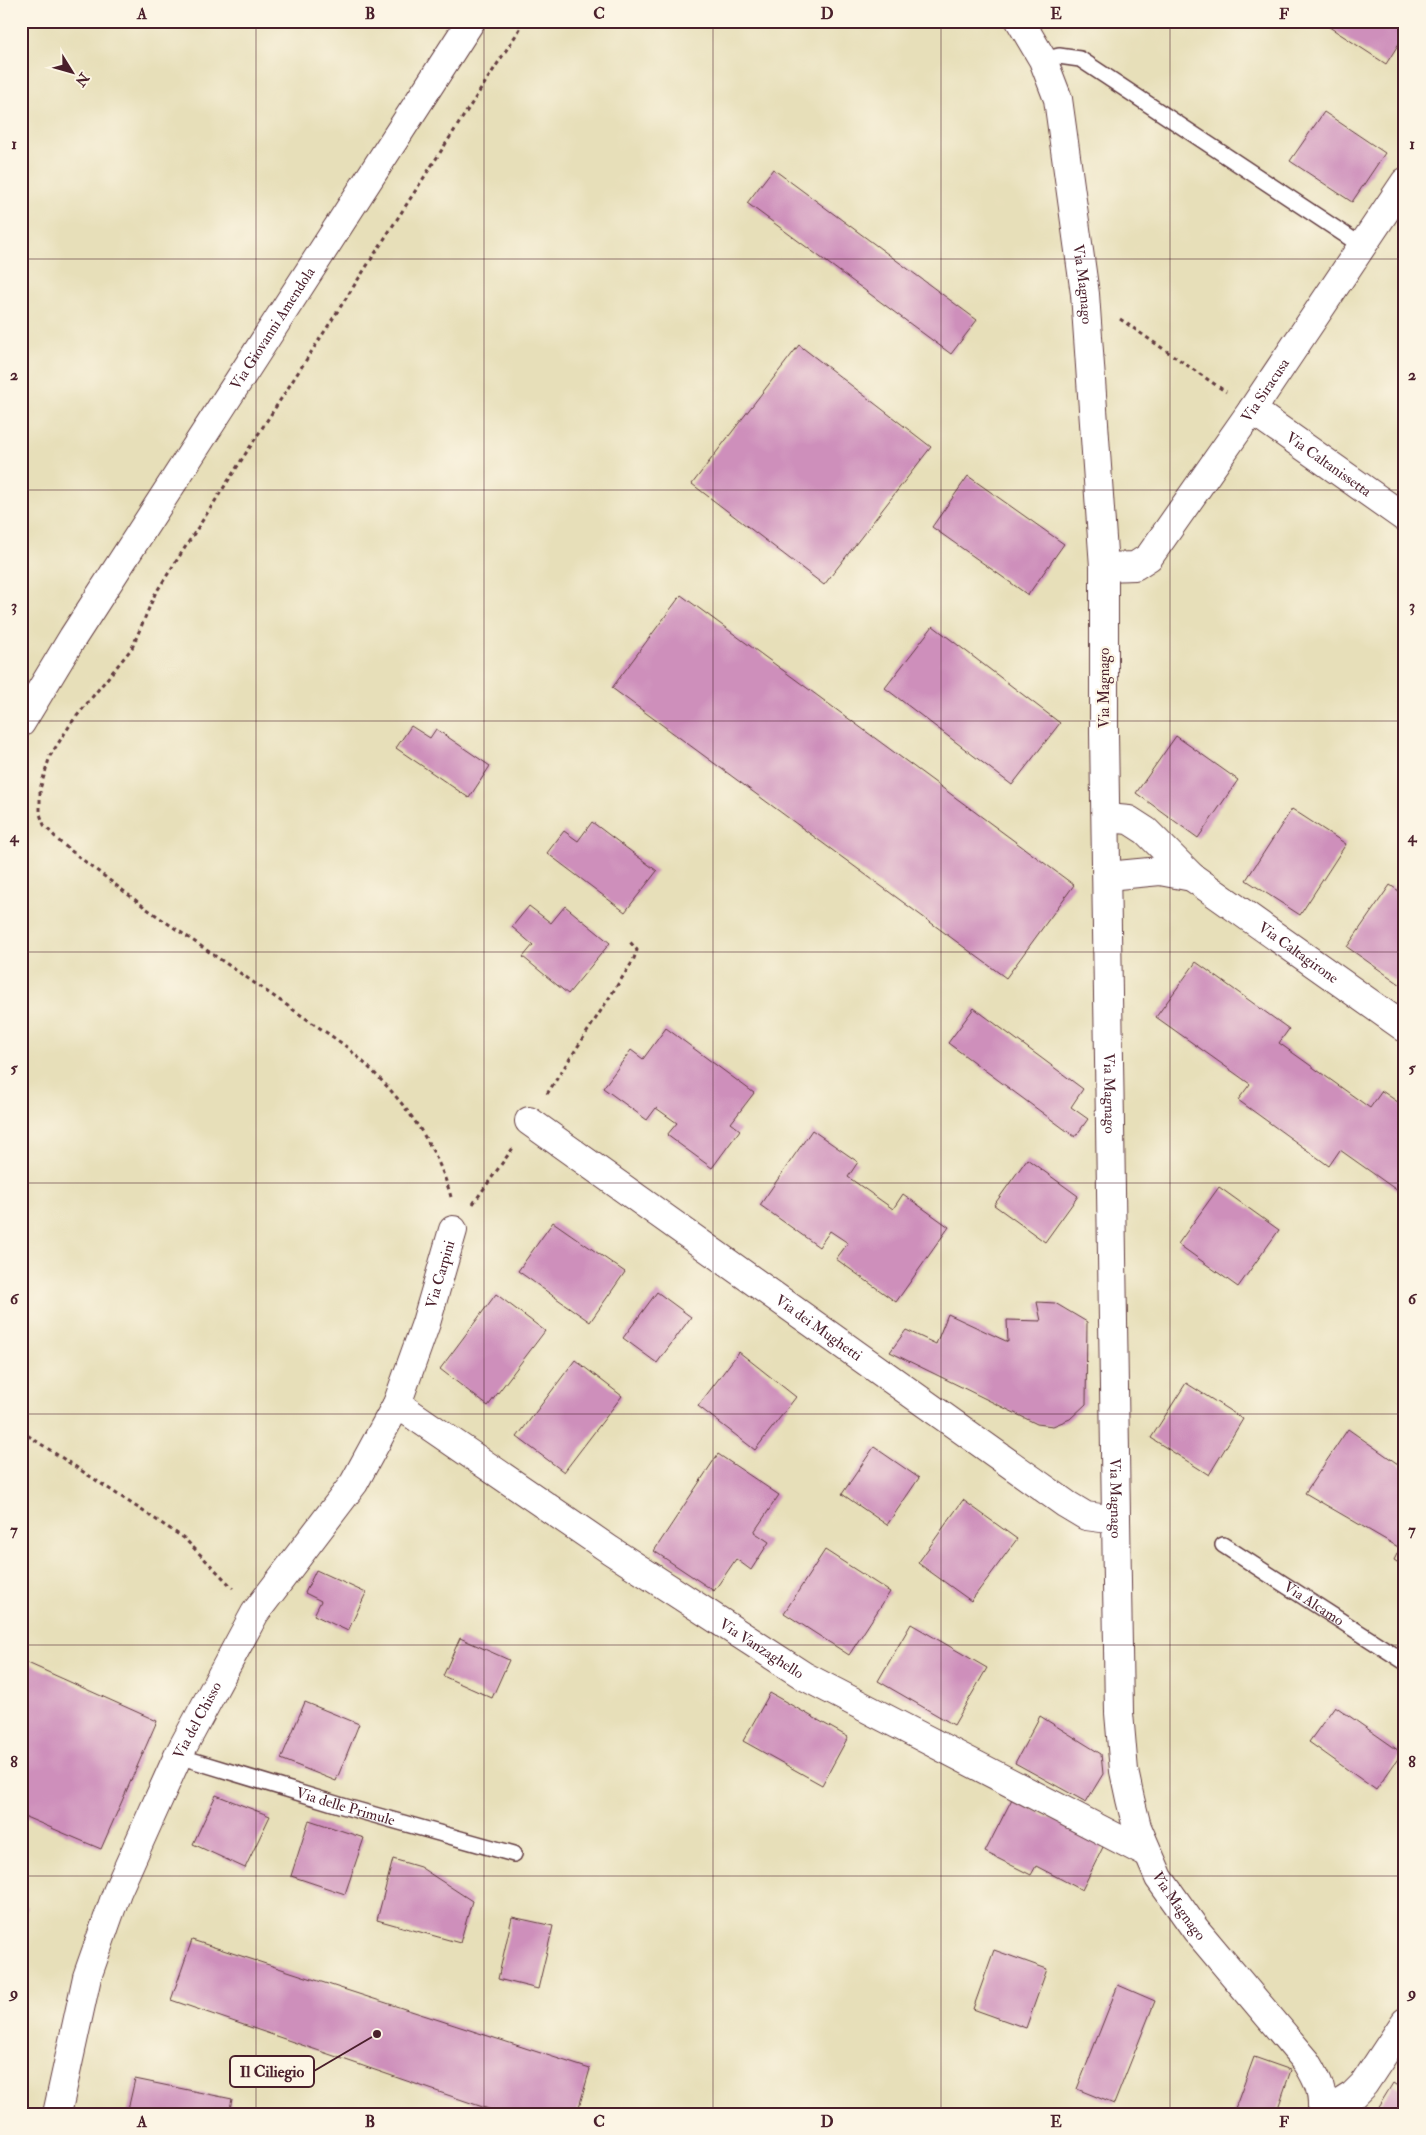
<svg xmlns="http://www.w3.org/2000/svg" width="1426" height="2135" viewBox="0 0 1426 2135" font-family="'IM FELL Double Pica',serif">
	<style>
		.building { fill: #ce8fbb }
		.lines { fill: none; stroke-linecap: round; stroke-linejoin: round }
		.service-casing { stroke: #623c40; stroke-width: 18 }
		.minor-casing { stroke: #623c40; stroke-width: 30 }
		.secondary-casing { stroke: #623c40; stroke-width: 30 }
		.path { stroke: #623c40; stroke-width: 3; stroke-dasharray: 4 4; stroke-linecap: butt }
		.service { stroke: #fff; stroke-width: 15 }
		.minor { stroke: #fff; stroke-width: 28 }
		.secondary { stroke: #fff; stroke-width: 28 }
		.grid { fill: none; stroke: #4a1f2b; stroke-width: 1; stroke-opacity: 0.55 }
		.labels { text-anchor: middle; stroke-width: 4.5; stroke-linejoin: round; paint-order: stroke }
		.street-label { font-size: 15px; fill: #4a1f2b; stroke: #fcf5e5 }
		.leader { fill: none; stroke: #4a1f2b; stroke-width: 2 }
		.callout-dot { fill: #4a1f2b; stroke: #fcf5e5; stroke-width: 2 }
		.callout { fill: #fcf5e5; stroke: #4a1f2b; stroke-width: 2 }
		.callout-label { font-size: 16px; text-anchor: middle; font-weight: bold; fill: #4a1f2b }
		.neatline { fill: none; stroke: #4a1f2b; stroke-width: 2 }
		.grid-label { font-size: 16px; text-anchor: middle; font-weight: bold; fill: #4a1f2b }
	</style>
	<rect width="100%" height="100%" fill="#fcf5e5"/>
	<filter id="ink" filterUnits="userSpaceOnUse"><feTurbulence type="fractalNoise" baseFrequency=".02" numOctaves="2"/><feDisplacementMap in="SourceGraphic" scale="10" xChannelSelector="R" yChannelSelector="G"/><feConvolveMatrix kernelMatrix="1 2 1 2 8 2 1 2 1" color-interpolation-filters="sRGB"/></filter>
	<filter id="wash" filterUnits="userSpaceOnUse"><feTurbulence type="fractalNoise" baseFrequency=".0096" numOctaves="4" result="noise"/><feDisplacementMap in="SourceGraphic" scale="20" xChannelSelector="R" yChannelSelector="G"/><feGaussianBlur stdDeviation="1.12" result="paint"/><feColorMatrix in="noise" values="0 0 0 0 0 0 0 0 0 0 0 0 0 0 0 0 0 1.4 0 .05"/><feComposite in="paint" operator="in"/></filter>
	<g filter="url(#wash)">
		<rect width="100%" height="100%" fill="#e7dfb9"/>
		<g id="blocks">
			<g class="building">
				<polygon points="1320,21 1405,21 1405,34 1386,64"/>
				<polygon points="1324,112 1385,153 1352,202 1290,161"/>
				<polygon points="773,169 977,320 951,354 747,203"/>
				<polygon points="799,345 931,447 824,585 692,484"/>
				<polygon points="968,476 1064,544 1028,595 932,527"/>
				<polygon points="681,595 1074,885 1006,978 612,688"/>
				<polygon points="933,626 1060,723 1012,785 885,688"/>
				<polygon points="411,726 430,738 436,729 490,766 469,798 396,748"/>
				<polygon points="1176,736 1238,780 1198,838 1136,793"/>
				<polygon points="1292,809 1346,844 1300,915 1246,880"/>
				<polygon points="592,822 657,871 625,912 547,853 564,831 578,841"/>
				<polygon points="1390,885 1405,895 1405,979 1401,985 1347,947"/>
				<polygon points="529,906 551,923 565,906 610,943 568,994 523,957 533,945 512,927"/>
				<polygon points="1196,962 1289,1029 1279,1043 1370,1108 1382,1091 1405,1107 1405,1196 1340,1150 1329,1166 1238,1100 1250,1084 1156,1017"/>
				<polygon points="974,1008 1083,1089 1071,1107 1088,1119 1075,1137 948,1043"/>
				<polygon points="666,1028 754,1093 731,1123 740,1130 712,1168 667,1135 677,1123 656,1108 647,1120 603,1088 631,1050 643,1059"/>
				<polygon points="812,1130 858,1162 848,1177 893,1209 903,1194 949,1227 896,1302 836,1259 848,1243 830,1231 819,1247 760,1205"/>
				<polygon points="1027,1159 1078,1196 1045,1242 994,1205"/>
				<polygon points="1219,1187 1279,1230 1238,1287 1178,1244"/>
				<polygon points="553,1222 625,1272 590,1322 518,1271"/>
				<polygon points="657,1292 691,1317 657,1363 623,1338"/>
				<polygon points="496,1294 545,1331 488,1406 440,1369"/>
				<polygon points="1037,1302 1055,1303 1087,1322 1086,1404 1070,1419 1053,1426 1037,1424 890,1352 906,1330 936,1344 948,1314 1008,1342 1007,1320 1041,1321"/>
				<polygon points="739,1352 796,1397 755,1450 698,1406"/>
				<polygon points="575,1360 622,1396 564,1472 517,1437"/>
				<polygon points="1186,1383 1243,1419 1209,1475 1151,1438"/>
				<polygon points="1348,1429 1405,1469 1405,1567 1394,1560 1400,1548 1305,1493"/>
				<polygon points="874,1447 919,1478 887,1525 842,1494"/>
				<polygon points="718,1454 779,1495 754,1532 769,1542 751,1570 736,1559 714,1591 654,1551"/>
				<polygon points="963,1500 1017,1539 971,1601 918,1563"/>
				<polygon points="825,1550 890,1592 849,1655 784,1613"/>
				<polygon points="316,1570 366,1593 348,1631 314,1615 321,1601 305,1593"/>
				<polygon points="911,1624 987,1668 954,1725 878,1681"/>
				<polygon points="460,1638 509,1660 492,1698 443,1676"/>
				<polygon points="21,1660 157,1721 101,1849 21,1815"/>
				<polygon points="770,1693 848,1737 822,1785 743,1741"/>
				<polygon points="305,1702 359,1724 336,1781 281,1759"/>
				<polygon points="1335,1706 1402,1753 1376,1790 1309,1742"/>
				<polygon points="1040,1716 1101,1754 1103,1774 1086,1802 1015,1763"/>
				<polygon points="216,1795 270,1816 245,1868 193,1844"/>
				<polygon points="1012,1799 1104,1845 1082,1890 1036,1866 1031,1875 985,1852"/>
				<polygon points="309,1820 364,1838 345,1894 291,1876"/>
				<polygon points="393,1859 420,1867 472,1901 460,1943 377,1920"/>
				<polygon points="21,1904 28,1907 21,1922"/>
				<polygon points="512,1917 553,1926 538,1989 498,1979"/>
				<polygon points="192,1940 590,2069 577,2114 503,2114 171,2000"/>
				<polygon points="994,1950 1047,1969 1026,2028 973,2009"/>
				<polygon points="1118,1985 1155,2001 1114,2104 1077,2089"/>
				<polygon points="1254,2057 1291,2070 1276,2114 1233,2114"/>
				<polygon points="135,2079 232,2099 229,2114 127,2114"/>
				<polygon points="1393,2083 1405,2091 1405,2114 1374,2114"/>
			</g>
		</g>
	</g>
	<g filter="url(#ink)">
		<use href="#blocks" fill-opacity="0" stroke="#623c40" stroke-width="1"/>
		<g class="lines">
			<g class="service-casing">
				<g id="service">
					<polyline points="1043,60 1059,56 1080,59 1362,246"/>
					<path id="s1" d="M 1223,1545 L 1405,1662"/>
					<path id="s2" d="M 178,1756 L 346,1807 L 514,1854"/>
				</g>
			</g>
			<g class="minor-casing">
				<g id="minor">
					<path id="s3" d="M 1020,21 L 1043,60 L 1058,99 L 1085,294 L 1104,567 L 1104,733 L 1119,1713 L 1124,1771 L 1130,1799 L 1137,1827 L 1159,1878 L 1196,1930 L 1307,2062 C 1319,2082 1323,2091 1322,2114"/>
					<path id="s4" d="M 1252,410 L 1405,518"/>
					<path id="s5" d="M 1104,567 L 1135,566 L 1149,557 L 1252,410 L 1405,182"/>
					<path id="s6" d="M 1107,818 L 1129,820 L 1146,831 L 1192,877 L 1405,1028"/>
					<polyline points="1107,876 1160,871 1192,877"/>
					<path id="s7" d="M 529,1121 L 1066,1504 L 1086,1516 L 1116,1520"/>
					<path id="s8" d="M 397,1404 L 610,1550 L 804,1676 L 1148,1854"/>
					<path id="s9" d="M 57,2114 L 87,1977 L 117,1892 L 146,1827 L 178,1756 L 255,1613 L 354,1483 L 397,1404 L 426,1323 L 453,1230"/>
					<polyline points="1323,2114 1353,2095 1364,2084 1405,2022"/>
				</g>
			</g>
			<g class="secondary-casing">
				<g id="secondary">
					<path id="s10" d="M 21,723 L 73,637 L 471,21"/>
				</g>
			</g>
			<g class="path">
				<polyline points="1120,319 1226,392"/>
				<polyline points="547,1094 633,961 637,950 630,942"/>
				<path d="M 451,1197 C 434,1135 391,1085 343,1044 L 147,909 L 61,843 L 44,825 L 40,814 L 40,789 L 50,756 L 72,722 L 132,648 L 155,594 L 525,21"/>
				<polyline points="473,1204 513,1148"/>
				<polyline points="21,1431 184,1538 233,1588"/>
			</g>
			<use href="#service" class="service"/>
			<use href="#minor" class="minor"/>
			<use href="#secondary" class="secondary"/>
		</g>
	</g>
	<path class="grid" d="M 256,21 L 256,2114M 484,21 L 484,2114M 713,21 L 713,2114M 941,21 L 941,2114M 1170,21 L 1170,2114M 21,259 L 1405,259M 21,490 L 1405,490M 21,721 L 1405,721M 21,952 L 1405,952M 21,1183 L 1405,1183M 21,1414 L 1405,1414M 21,1645 L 1405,1645M 21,1876 L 1405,1876"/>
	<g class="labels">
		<g class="street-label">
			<text dy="5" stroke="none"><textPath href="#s3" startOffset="274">Via Magnago</textPath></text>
			<text dy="5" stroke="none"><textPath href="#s10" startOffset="468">Via Giovanni Amendola</textPath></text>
			<text dy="5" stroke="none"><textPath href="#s5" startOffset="251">Via Siracusa</textPath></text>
			<text dy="5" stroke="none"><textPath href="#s4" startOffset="94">Via Caltanissetta</textPath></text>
			<text transform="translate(1104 688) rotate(-90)" y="5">Via Magnago</text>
			<text dy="5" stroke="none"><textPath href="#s6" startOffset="238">Via Caltagirone</textPath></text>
			<text dy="5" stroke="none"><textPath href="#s3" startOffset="1084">Via Magnago</textPath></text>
			<text dy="5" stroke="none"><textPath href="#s9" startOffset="932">Via Carpini</textPath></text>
			<text dy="5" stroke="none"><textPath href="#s7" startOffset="356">Via dei Mughetti</textPath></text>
			<text dy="5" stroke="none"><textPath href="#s3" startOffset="1489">Via Magnago</textPath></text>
			<text dy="5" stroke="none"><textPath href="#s1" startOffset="108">Via Alcamo</textPath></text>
			<text dy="5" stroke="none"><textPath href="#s8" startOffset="439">Via Vanzaghello</textPath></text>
			<text dy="5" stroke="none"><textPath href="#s9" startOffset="420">Via del Chisso</textPath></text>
			<text dy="5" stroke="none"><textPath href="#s2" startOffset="175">Via delle Primule</textPath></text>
			<text dy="5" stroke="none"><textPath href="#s3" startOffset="1909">Via Magnago</textPath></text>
		</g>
	</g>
	<path class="leader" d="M377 2034L314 2071"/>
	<circle class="callout-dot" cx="377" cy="2034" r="5"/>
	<rect class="callout" x="230" y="2056" width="84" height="31" rx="5"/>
	<g class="callout-label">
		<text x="272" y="2077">Il Ciliegio</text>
	</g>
	<rect width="1426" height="2135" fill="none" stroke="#fcf5e5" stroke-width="55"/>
	<g transform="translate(72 72) rotate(127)" stroke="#fcf5e5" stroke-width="4" paint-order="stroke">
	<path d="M0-4L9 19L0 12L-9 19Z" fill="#4a1f2b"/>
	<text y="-8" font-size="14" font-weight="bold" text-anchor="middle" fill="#4a1f2b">N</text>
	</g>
	<rect x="28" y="28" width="1370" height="2080" class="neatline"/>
	<g class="grid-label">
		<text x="142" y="19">A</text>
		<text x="370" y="19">B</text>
		<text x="599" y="19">C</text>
		<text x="827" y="19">D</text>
		<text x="1056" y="19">E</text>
		<text x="1284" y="19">F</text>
		<text x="14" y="149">1</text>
		<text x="1412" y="149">1</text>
		<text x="14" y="380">2</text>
		<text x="1412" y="380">2</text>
		<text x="14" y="611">3</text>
		<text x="1412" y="611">3</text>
		<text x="14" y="842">4</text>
		<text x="1412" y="842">4</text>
		<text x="14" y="1073">5</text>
		<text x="1412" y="1073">5</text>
		<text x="14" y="1304">6</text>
		<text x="1412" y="1304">6</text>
		<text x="14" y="1535">7</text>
		<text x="1412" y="1535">7</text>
		<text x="14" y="1767">8</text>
		<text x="1412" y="1767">8</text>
		<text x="14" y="1998">9</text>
		<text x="1412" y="1998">9</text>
		<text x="142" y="2127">A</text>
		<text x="370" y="2127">B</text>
		<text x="599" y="2127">C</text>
		<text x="827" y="2127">D</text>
		<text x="1056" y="2127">E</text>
		<text x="1284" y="2127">F</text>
	</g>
</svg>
